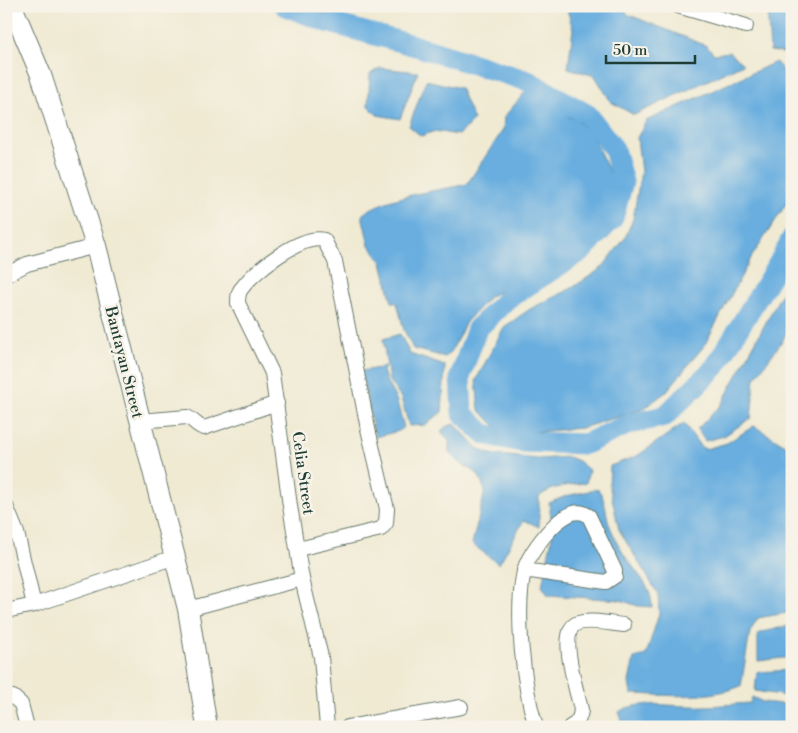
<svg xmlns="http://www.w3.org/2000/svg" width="798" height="733" viewBox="0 0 798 733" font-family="'Libre Bodoni',serif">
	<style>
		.water { fill: #69aedf; stroke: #44768a }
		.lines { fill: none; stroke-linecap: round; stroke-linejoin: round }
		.river { stroke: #69aedf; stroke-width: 21 }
		.minor-casing { stroke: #687a6c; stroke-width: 16 }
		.secondary-casing { stroke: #687a6c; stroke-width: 22 }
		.minor { stroke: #fff; stroke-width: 14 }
		.secondary { stroke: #fff; stroke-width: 20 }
		.labels { text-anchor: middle; stroke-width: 5; stroke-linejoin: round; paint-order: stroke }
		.street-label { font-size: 16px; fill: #1f3d34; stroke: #f7f3e8 }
	</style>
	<rect width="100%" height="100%" fill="#f7f3e8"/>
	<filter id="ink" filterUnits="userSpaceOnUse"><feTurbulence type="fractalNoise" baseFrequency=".02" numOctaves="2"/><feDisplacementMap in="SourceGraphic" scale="10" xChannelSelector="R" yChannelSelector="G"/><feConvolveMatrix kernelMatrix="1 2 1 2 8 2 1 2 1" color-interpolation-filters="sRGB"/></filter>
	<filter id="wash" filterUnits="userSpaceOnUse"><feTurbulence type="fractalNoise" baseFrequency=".0096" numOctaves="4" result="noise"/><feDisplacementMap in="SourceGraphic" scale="20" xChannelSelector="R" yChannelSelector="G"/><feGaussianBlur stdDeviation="1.12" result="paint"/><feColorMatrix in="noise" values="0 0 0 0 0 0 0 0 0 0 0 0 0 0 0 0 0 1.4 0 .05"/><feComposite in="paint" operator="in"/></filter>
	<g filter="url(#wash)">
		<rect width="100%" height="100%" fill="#f0ead3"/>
		<g class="water">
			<polygon points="566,6 624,6 627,14 707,46 714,54 729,52 743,64 634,115 611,102 595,76 568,68 573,29"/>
			<polygon points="767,6 792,6 792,66 784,53 770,51"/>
			<polygon points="776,62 792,82 792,195 751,258 704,346 666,392 643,409 582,428 523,433 497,427 479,410 476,380 504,327 530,309 572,288 602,268 625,238 633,219 641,172 637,138 646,121"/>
			<polygon points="380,68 418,72 400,119 377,115 368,106 370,74"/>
			<polygon points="426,80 460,88 474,120 458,135 435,131 421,136 409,126"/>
			<path d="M 527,90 L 564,108 L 569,117 L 577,120 L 591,134 L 614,181 L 610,203 L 603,219 L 586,240 L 540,272 L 490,296 L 466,322 L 451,352 L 445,357 L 413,349 L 404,330 L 397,303 L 392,302 L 382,262 L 369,245 L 362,215 C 383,196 438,191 467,184 L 503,130 L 504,117 Z"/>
			<polygon points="783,291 792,292 792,318 783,340 755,378 751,418 724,436 705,441 697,429 721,405"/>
			<polygon points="400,334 410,354 445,366 442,412 425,425 409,426 401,398 389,381 383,339"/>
			<polygon points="385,367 383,371 387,383 396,399 404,427 399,431 375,437 361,371"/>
			<path d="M 684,423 L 700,446 L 705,449 L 727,443 L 754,426 L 792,449 L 792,612 L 758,618 L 750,632 L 741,686 C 706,700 668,695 631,694 L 629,682 L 634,658 L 646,655 L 659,614 L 658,594 L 619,530 L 609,484 L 610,466 L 637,456 Z"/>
			<path d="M 455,424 L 477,448 L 490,454 L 538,459 L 568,457 L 578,461 L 589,470 L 586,483 C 573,484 549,487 539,497 L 539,527 L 524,520 L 499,564 L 472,544 L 485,491 L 478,474 L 458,462 L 449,453 L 449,441 L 441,431 L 447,426 Z"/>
			<path d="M 598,489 C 607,501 605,515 611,529 C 616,541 622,553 630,563 C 640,576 652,589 652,607 L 638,606 L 620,600 L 548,595 L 542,586 L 553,532 L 549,503 L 566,496 Z"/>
			<polygon points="792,625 792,657 758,661 758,635 762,632"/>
			<polygon points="792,670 792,697 755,691 757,672"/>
			<path d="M 752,697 L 763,702 L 792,705 L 792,727 L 624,727 L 619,712 C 637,700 667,706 688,706 C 709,707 730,704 750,703 Z"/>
		</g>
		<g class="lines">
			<polyline class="river" points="285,6 327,22 416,46 528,81 588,115 614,149 623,182 613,218 582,251 507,299 477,329 460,377 462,413 484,434 522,442 585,444 629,424 665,416 715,367 780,261 792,238"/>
		</g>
	</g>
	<g filter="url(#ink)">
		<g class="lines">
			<g class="minor-casing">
				<g id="minor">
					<polyline points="678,6 746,26"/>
					<polyline points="6,275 27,264 96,246"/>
					<path d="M 140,421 L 187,417 C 194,420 196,426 204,428 L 277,403"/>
					<polyline points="6,506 17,533 34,605"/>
					<path d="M 298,549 L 381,529 L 386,523 L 387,509 L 368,429 L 335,261 L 324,240 C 302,234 255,270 242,288 C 238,292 238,297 238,303 L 272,373 L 290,506 L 302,579 L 321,657 L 327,727"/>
					<path d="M 524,570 L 606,582 L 615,576 L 615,571 L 589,516 C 578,508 569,514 559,521 C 546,532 528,555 524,571 C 515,614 523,685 536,727"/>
					<polyline points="188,609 302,579"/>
					<polyline points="6,611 34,605 175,557"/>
					<polyline points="6,698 13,697 21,704 27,727"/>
					<polyline points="348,727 461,707"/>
					<path d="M 570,727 C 578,723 580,718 581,710 C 578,693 556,630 578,623 C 591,619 611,624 624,625"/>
				</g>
			</g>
			<g class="secondary-casing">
				<polyline id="secondary" points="12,6 41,75 96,246 188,609 207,727"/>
			</g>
			<use href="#minor" class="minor"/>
			<use href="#secondary" class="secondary"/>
		</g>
	</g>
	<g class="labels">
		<g class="street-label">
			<text transform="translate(125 362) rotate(76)" y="6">Bantayan Street</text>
			<text transform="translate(304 473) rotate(82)" y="6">Celia Street</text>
		</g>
	</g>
	<rect width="798" height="733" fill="none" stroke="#f7f3e8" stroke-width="25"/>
	<path d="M606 55v8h89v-8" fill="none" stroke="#1f3d34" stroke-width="2.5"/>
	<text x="613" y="55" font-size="15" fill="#1f3d34" stroke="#f7f3e8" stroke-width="4" paint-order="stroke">50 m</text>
</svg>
